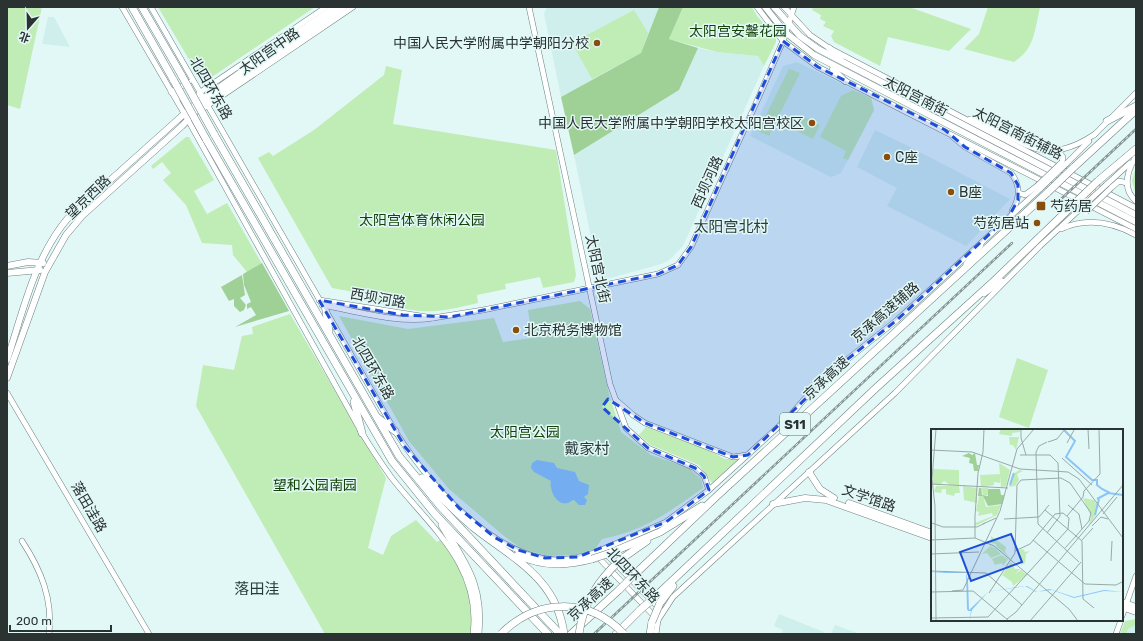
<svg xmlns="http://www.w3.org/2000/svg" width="1143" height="641" viewBox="0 0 1143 641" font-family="Rubik,'Noto Sans SC',sans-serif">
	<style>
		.built { fill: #cfefed }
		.green { fill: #c0ecb6 }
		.forest { fill: #9fd095 }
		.water { fill: #8bc5f8 }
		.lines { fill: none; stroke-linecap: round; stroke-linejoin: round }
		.minor-casing { stroke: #6e8281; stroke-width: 6 }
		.major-casing { stroke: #6e8281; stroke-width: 7 }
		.highway-casing { stroke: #6e8281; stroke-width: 8 }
		.minor { stroke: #fff; stroke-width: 5 }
		.major { stroke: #fff; stroke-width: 6 }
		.highway { stroke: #fff; stroke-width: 7 }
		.rail-casing { stroke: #879695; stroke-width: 2.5 }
		.rail { stroke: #e2f8f7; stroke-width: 1; stroke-dasharray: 3; stroke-linecap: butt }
		.minor-bridge-casing { stroke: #6e8281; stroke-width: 6; stroke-linecap: butt }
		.highway-bridge-casing { stroke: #6e8281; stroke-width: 8; stroke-linecap: butt }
		.minor-bridge { stroke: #fff; stroke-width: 5 }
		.highway-bridge { stroke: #fff; stroke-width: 7 }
		.marked { fill: #1d4ed8; fill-opacity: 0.2; stroke: #1d4ed8; stroke-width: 3; stroke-dasharray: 8 5; stroke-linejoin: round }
		.poi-dot { fill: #8a4e0c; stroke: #e2f8f7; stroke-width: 1.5 }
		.labels { text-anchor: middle; stroke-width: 3; stroke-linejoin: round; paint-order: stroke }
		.shield { fill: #e2f8f7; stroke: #616d6d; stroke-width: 1 }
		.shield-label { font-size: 13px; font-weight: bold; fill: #2a3232 }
		.park-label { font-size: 14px; fill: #144308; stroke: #e2f8f7 }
		.poi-label { font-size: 14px; fill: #2a3232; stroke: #e2f8f7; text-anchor: start }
		.street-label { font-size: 14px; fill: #2a3232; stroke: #e2f8f7 }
		.neighbourhood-label { font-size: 15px; fill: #293c3b; stroke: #e2f8f7 }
		.inset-river { fill: none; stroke: #8bc5f8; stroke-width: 2 }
		.inset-road { fill: none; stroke: #98a9a8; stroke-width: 1 }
		.view { fill: #1d4ed8; fill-opacity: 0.15; stroke: #1d4ed8; stroke-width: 2 }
		.inset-edge { fill: none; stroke: #2a3232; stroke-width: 2 }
	</style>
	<rect width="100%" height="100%" fill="#e2f8f7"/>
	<g class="built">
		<polygon points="547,7 659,7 641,53 561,97 544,14"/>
		<polygon points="48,17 54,17 70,47 42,44"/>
		<polygon points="698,48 717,52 758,56 764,66 683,246 668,261 661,264 600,281 574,155 679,90"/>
		<polygon points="797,62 871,98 874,110 841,173 831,177 750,136 783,66"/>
		<polygon points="875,130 906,145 1010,199 966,246 887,206 897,188 857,167"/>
		<polygon points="779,614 824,632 823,634 781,634 783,630 774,626"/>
		<polygon points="835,625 860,634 831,634"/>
		<polygon points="1136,625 1136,634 1126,634 1128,629"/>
	</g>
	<g class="green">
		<polygon points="7,7 42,7 20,109 7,105"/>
		<polygon points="158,7 315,7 203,83"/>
		<polygon points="683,7 752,7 757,16 776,37 776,42 764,66 758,56 717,52 669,39"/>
		<polygon points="813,7 909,7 971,29 949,51 888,37 880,66 834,42 831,36 834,31 823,26 826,22 820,19 821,15 812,10"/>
		<path d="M 988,7 L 1040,8 C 1034,32 1035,48 1014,62 L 964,49 L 979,34 Z"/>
		<polygon points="634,10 648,33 641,53 592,79 572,43"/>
		<path d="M 386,66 L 402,70 L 393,124 L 556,150 L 576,275 L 574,282 L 543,288 L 540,277 L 505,284 L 506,289 L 477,295 L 478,303 C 464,306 450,310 435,311 C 412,313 388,304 365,301 L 365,294 L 332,288 L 258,158 L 269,152 L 273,156 L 314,130 L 384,75 Z"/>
		<polygon points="789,69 800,73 769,136 758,131"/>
		<polygon points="853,90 871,98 874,110 848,160 843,158 846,151 820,137 841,96"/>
		<polygon points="800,115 820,125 813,139 793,129"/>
		<polygon points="186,137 189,137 214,180 194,191 207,214 227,203 289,311 247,272 233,255 232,245 202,243 186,205 163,180 171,173 162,162 153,169 151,166"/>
		<polygon points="1136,166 1136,194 1132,181"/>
		<path d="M 580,301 L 590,309 L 609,394 L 621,432 L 651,455 L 689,468 L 701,479 L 703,488 C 667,513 646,530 602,539 L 595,549 L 578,555 L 549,556 L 522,549 L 504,536 L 449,489 L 409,441 L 339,316 L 408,329 L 494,318 L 503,342 L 532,338 L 528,310 Z"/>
		<path d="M 290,314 L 386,478 L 368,548 L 383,555 L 391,536 L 416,520 L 437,542 L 440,540 C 465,570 475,595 471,634 L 325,634 L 196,406 L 203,365 L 234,370 L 242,336 L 253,334 L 252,327 Z"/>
		<polygon points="1017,358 1048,370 1029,428 999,417"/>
		<polygon points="646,427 708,450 725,459 739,459 712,483 699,465 651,445 639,435"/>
		<polygon points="1136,619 1136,625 1128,629 1126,634 1120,634 1125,621"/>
	</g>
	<g class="forest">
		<polygon points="659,7 683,7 669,39 698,48 679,90 574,155 561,97 641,53"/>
		<polygon points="262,263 289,311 235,327 256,315 251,307 247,309 247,304 251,302 244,285 243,274"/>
		<polygon points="242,275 245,295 240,298 246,305 244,310 240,312 234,306 234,299 229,301 221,287"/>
	</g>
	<path class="water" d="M 537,460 L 554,463 L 557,468 L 575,472 L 579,481 L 589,485 L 588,494 L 584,497 L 587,500 L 585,505 L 579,505 L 574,500 C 572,500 570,502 568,503 C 556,506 549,489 551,481 L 534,472 L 531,468 L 532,463 Z"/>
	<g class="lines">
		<g class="minor-casing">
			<g id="minor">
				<path d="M 122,7 L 188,120 L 362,433 C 371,448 381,463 391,477 C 429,526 482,565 473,634"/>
				<path d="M 151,7 L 395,431 C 428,483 494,560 561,560 C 573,559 584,556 594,553 L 658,620"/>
				<polyline points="529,7 610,384 626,428 648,448 695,468 704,476 709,490"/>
				<polyline points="757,7 783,41 818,67 1136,229"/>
				<polyline points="784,7 810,35 829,48 1136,208"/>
				<polyline points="277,47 284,37"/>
				<polyline points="198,96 199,93 326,7"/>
				<polyline points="184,100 171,92 189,82"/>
				<polyline points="204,108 353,7"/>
				<path d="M 970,119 L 980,122 C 1027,144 1046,167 1095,134"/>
				<polyline points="1094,135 1136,93"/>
				<path d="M 953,137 L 965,147 L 1011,173 C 1021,186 1020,198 1012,211"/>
				<polyline points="1055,152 1059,152 1063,157 1062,162"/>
				<path d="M 1135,158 C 1127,172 1122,189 1136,201"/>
				<polyline points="1066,164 1089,141"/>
				<polyline points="1106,185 1130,163"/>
				<polyline points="1111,188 1119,181 1127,183"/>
				<polyline points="1019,193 1025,195 1037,186"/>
				<path d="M 1061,229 C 1087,217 1112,222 1136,235"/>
				<polyline points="966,264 981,245"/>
				<polyline points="984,294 1002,281"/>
				<path d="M 319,300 L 433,318 C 398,324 356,311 322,305"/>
				<polyline points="433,318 483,310 658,274 678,265 691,247 757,101 783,41 794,7"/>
				<polyline points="7,393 149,634"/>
				<polyline points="617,401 633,415 645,423 733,457 747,455"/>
				<path d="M 22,541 C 41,570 53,599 49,634"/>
				<polyline points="594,553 666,522 709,490 788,418 808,395 839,366 897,320 1041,188"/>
				<polyline points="605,553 660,609"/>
				<polyline points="1122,616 1136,576"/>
				<polyline points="656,634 658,620 673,597 895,393 1040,246 1080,209"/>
				<polyline points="1116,634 1121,620"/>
			</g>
		</g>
		<g class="major-casing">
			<g id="major">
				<polyline points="765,7 785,32 814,55 1136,222"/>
				<polyline points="774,7 800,36 818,49 1136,215"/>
				<polyline points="284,42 335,7"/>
				<polyline points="829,48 841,60"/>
				<polyline points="833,69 845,81"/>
				<polyline points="7,266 28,262 43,263"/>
				<polyline points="7,273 40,270"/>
				<path d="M 7,360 C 23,312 34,258 68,218 L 193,106 L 265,55"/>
				<polyline points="7,378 45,272 66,235 82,216 182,126 196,111 205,103 344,7"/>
				<polyline points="809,472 820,489 834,498"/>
				<polyline points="849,503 932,533"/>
				<polyline points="773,504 805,498 826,500 932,538"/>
				<polyline points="1122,602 1136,607"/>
				<polyline points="1122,607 1136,612"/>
			</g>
		</g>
		<g class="highway-casing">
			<g id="highway">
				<polyline points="132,7 174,81"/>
				<polyline points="142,7 182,76"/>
				<polyline points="1107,121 1136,106"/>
				<polyline points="214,134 399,456 440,506 560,634"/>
				<polyline points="206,139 392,461 434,513 548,634"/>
				<polyline points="1073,168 1136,110"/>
				<polyline points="1098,181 1136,149"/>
				<polyline points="326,312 329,331"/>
				<polyline points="354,402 362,433"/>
				<polyline points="378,418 395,431"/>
				<path d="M 422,478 C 439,495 455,512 473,527 C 512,558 557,578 564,634"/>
				<path d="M 442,525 C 465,564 483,585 478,634"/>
				<polyline points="610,553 660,532 702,506"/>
				<path d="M 518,555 C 541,566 567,566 592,559"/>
				<polyline points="620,560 647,541"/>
				<polyline points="633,576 718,495 1048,192"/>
				<polyline points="655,597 876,388 994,281 1073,205"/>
				<polyline points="660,603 673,586"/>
				<polyline points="571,634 620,589"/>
				<polyline points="616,634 640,610"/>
				<polyline points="650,634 652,622"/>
			</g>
		</g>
		<use href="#minor" class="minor"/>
		<use href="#major" class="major"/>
		<use href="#highway" class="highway"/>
		<g class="rail-casing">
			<g id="rail">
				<polyline points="1060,200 1136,129"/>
				<polyline points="594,634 1012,243"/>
			</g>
		</g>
		<use href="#rail" class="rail"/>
		<g class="minor-bridge-casing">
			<g id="minor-bridge">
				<polyline points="1037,186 1062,162"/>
				<polyline points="1041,188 1066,164"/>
				<polyline points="1080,209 1106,185"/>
				<polyline points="1086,212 1111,188"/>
			</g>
		</g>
		<g class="highway-bridge-casing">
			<g id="highway-bridge">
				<polyline points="182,76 214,134"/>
				<polyline points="174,81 206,139"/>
				<polyline points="1048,192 1073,168"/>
				<polyline points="1073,205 1098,181"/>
				<polyline points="592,559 610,553"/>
				<polyline points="620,589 633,576"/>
				<polyline points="640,610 655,597"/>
				<polyline points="652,622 660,603"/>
				<path d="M 501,634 C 537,598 588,597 624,634"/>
				<path d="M 579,634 C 583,603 598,581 620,560"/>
			</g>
		</g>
		<use href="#minor-bridge" class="minor-bridge"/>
		<use href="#highway-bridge" class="highway-bridge"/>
	</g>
	<path class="marked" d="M 783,41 L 818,67 L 945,130 L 965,147 L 1011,173 L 1018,185 L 1018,200 L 1009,216 L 897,320 L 839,366 L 748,455 L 733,457 L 645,423 L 608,399 L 602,407 L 648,448 L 695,468 L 704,476 L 709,490 L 666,522 L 578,557 L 545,558 L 518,550 L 494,537 L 459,508 L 405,447 L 319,300 L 403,315 L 450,317 L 658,274 L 678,265 L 691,247 Z"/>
	<g class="poi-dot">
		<circle cx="597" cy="43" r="4"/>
		<circle cx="812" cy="123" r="4"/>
		<circle cx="887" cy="157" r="4"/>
		<circle cx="951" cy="192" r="4"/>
		<rect x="1036" y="201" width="10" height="10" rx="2"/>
		<circle cx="1037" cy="223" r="4"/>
		<circle cx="516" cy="330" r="4"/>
	</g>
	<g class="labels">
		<rect class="shield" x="780" y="413" width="30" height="22" rx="3"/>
		<g class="shield-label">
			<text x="795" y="429">S11</text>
		</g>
		<g class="park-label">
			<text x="738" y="36">太阳宫安馨花园</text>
			<text x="422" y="225">太阳宫体育休闲公园</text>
			<text x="525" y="437">太阳宫公园</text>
			<text x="315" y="490">望和公园南园</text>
		</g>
		<g class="poi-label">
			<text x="589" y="48" text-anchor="end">中国人民大学附属中学朝阳分校</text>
			<text x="804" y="128" text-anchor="end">中国人民大学附属中学朝阳学校太阳宫校区</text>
			<text x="895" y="162">C座</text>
			<text x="959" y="197">B座</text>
			<text x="1050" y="211">芍药居</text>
			<text x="1029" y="228" text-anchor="end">芍药居站</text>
			<text x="524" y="335">北京税务博物馆</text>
		</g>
		<g class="street-label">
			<text transform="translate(269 51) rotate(-35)" y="5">太阳宫中路</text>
			<text transform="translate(211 88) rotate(60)" y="5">北四环东路</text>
			<text transform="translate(916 96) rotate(27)" y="5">太阳宫南街</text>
			<text transform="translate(1018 133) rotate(27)" y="5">太阳宫南街辅路</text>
			<text transform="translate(707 182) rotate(-66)" y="5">西坝河路</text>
			<text transform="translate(88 197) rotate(-44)" y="5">望京西路</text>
			<text transform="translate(598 269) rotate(78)" y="5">太阳宫北街</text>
			<text transform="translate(378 298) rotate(10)" y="5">西坝河路</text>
			<text transform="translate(885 312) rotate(-41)" y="5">京承高速辅路</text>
			<text transform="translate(373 368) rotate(60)" y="5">北四环东路</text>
			<text transform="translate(826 378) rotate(-43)" y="5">京承高速</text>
			<text transform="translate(869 498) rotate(19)" y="5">文学馆路</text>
			<text transform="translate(89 507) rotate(60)" y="5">落田洼路</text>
			<text transform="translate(633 575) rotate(47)" y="5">北四环东路</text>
			<text transform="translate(590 599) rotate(-43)" y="5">京承高速</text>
		</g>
		<g class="neighbourhood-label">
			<text x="731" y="232">太阳宫北村</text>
			<text x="587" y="454">戴家村</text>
			<text x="257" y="594">落田洼</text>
		</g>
	</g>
	<g transform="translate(931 429)">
		<rect width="192" height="192" fill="#e2f8f7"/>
		<path d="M 70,0 L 89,0 L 89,3 L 81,4 L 81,7 L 68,5 ZM 78,8 L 88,8 L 85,21 L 82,16 L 79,16 ZM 68,34 L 79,41 L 75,57 L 70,59 ZM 2,40 L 28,41 L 28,56 L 19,56 L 13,52 L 9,56 L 2,55 ZM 88,41 L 92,42 L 86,45 L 88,51 L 84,57 L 78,58 L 81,46 ZM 69,45 L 69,54 L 63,53 L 63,56 L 50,58 L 49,46 ZM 5,57 L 28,57 L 29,64 L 24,64 L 23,67 L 15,65 L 15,60 L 11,60 L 10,64 L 3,63 ZM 32,57 L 46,59 L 46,74 L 33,71 ZM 50,59 L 57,59 L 58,66 L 52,66 L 55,78 L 70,76 L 66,86 L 44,97 L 44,94 L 62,87 L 61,84 L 47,87 L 48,83 L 45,82 L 48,67 L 52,66 ZM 152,69 L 163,71 L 166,76 L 165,86 L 158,96 L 160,88 ZM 60,107 L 75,118 L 74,123 L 80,130 L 66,118 L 65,115 L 60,114 ZM 59,117 L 64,119 L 70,125 L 60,129 L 56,124 L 51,125 ZM 92,120 L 94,123 L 99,122 L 95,125 L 94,134 L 90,136 L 88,121 ZM 70,126 L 77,130 L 72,137 L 71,134 L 64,136 L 61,130 ZM 80,133 L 84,140 L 89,140 L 85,144 L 90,141 L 96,146 L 82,157 L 81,153 L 71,146 Z" fill="#c0ecb6"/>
		<path d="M 38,24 L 41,26 L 44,24 L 46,36 L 48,36 L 47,42 L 43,42 L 42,35 L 38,34 L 39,29 L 31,27 ZM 48,59 L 50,59 L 51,66 L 57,67 L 57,60 L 69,60 L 70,66 L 73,66 L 71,75 L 57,77 L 52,67 L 47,67 Z" fill="#9fd095"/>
		<path d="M 0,144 L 15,143 L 34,143 L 35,144 L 37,151 L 38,181 L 57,163 L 92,157 L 96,157 L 106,163 L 118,160 L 122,161 L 143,168 L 173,161 L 192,163 L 173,162 L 143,169 L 121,161 L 105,163 L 94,157 L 57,163 L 41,181 L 38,192 L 40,182 L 37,182 L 36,180 L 35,144 Z" fill="#8bc5f8"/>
		<path class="inset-river" d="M 133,1 L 144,12 L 135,28 L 161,51 L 166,51 L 166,56 L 171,60 L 179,64M 79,56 L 83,44M 166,70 L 177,64 L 192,66M 164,86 L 168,70"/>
		<path class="inset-road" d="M 5,0 L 1,50 L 4,77 L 5,191M 90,0 L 90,9 L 95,26M 157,0 L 158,20M 116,13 L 108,17 L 105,23 L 107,95 L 148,133M 117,13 L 126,10 L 134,0M 136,14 L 143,1M 0,21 L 41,23 L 89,40 L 137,43 L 148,50 L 192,109M 89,26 L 119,26 L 127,34 L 129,87 L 116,104M 131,29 L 161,56M 0,55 L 77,59M 137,76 L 148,85 L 151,100M 114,81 L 151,112 L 152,170 L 163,179M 172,85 L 186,68M 136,87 L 152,68 L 153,62 L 169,45 L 168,0M 73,90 L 108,88 L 118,76M 1,94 L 12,98 L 46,98 L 54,94M 52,95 L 65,89M 161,97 L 170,88 L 177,90M 44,109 L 44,87 L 47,44 L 52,23 L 53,0M 0,111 L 44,109 L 63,117 L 138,180 L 147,192M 102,111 L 154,155 L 185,156 L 191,153M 151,111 L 162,99M 134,119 L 145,107M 0,125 L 48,123M 180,132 L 181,112M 0,142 L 55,144 L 91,176M 21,162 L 32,161 L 69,82 L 86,20 L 103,0M 0,163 L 42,162 L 78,192M 58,164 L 84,124 L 86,56 L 90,51 L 130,49 L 139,54 L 160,84 L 158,92 L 145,107M 0,189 L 57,188 L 137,100 L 138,89 L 132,84 L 124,85 L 99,115 L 84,122M 76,190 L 85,183 L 192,56M 99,192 L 150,133"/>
		<path class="view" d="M 80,105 L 91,133 L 40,152 L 29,123 Z"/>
		<rect width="192" height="192" class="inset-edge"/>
	</g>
	<rect width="1143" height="641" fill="none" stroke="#2a3232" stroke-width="16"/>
	<g transform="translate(28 28) rotate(200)" stroke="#e2f8f7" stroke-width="3" paint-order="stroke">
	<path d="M0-3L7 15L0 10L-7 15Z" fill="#2a3232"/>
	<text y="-6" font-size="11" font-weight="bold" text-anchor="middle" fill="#2a3232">北</text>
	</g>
	<path d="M10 625v6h101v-6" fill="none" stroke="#2a3232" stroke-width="2"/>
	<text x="16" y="625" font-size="12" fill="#2a3232" stroke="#e2f8f7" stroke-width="3" paint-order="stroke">200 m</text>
</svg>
